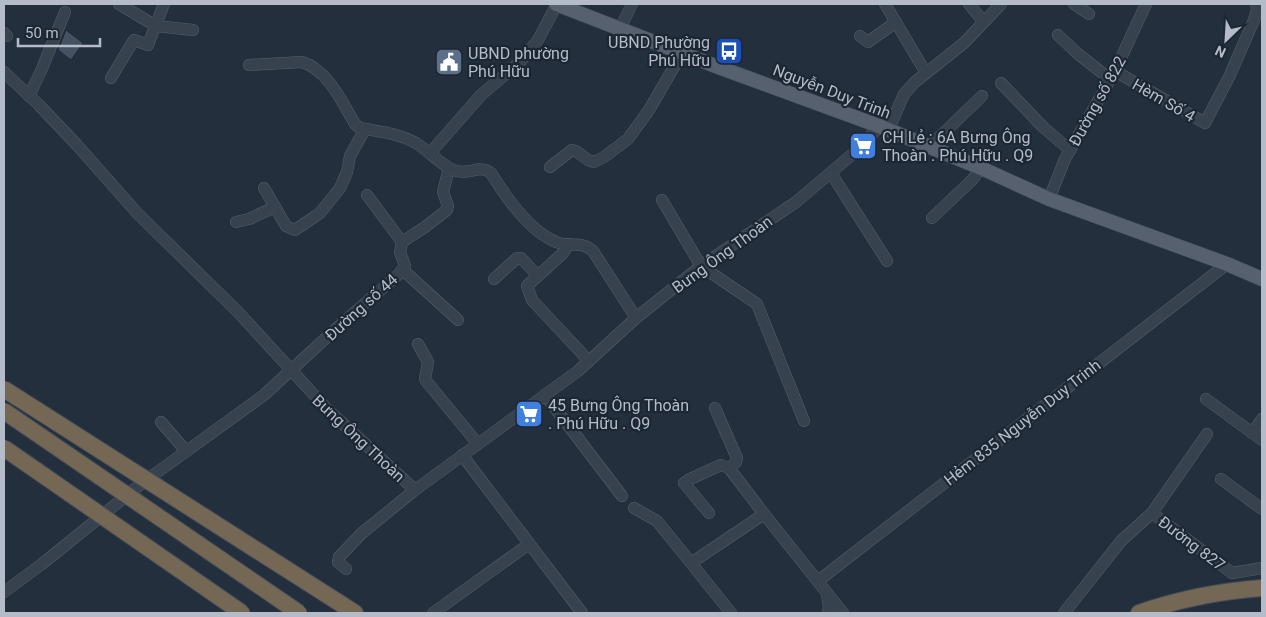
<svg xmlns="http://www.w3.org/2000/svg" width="1266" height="617" viewBox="0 0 1266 617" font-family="Roboto,sans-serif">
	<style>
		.building { fill: #455162; stroke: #1f2835 }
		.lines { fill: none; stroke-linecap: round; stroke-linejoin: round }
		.minor-casing { stroke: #565f6c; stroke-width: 12 }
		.major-casing { stroke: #414a57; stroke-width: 15 }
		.highway-casing { stroke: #434c59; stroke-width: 18 }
		.minor { stroke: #38414e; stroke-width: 11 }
		.major { stroke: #56606e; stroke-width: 14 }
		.highway { stroke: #746855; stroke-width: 16 }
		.highway-bridge-casing { stroke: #434c59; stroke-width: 18; stroke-linecap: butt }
		.highway-bridge { stroke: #746855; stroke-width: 16 }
		.labels { text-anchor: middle; stroke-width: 4.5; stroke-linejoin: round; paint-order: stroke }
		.poi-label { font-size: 16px; fill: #b4bcc9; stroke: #1d2633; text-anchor: start }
		.street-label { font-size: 16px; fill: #b4bcc9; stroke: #1d2633 }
	</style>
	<rect width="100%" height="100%" fill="#242f3e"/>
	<polygon class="building" points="66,30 83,43 71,60 58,50"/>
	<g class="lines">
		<g class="minor-casing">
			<g id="minor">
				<polyline points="119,4 156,26 193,30"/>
				<polyline points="885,4 926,73"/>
				<polyline points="969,4 983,21"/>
				<polyline points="1074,4 1089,14"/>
				<polyline points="620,29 632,4"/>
				<polyline points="4,33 7,36"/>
				<polyline points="1058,35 1078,54 1110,79"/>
				<polyline points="860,36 868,42 896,22"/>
				<path d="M 249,65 L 302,62 C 328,70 342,102 355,124 L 360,128 C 380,132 398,133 416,143 C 429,151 444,168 457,171 C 470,175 479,164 491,173 C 506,197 529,231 556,242 C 570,248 580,240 593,251 L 636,318"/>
				<polyline points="1115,71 1205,123 1229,77 1254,20 1257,10 1256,4"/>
				<polyline points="4,72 39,105 77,145 138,214 238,312 327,409 415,490 578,371 636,318 701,266 796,202 861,147 879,126"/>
				<polyline points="111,78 132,43 134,40 148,45 149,42 164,4"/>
				<polyline points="1001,83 1043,127 1070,150"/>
				<polyline points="29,96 41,71 65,12"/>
				<polyline points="888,131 904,94 915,82 964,43 1001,4"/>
				<polyline points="929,147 982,96"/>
				<polyline points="431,152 481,95 520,62 538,40 557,4"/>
				<polyline points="550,167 572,150 576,151 588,160 594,162 604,157 628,139 649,110 682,53"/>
				<polyline points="831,173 887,261"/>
				<polyline points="264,188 286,226 295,230 320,213 340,188 347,172 350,156 365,129"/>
				<polyline points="367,195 402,242"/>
				<polyline points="1049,199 1065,159 1115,71 1146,4"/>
				<polyline points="662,200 701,266 757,304 804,421"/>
				<polyline points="932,218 972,180 981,168"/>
				<polyline points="236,222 249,219 275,207"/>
				<polyline points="569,244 563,253 527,286 532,300 589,361"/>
				<polyline points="403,270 458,320"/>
				<polyline points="494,279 517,258 521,258 538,276"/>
				<polyline points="418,344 428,362 425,379 427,382 478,444"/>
				<polyline points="545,395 622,496"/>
				<polyline points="1206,399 1262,440"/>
				<polyline points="715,408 737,458 736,462 729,468"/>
				<polyline points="161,422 186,451"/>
				<polyline points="1252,433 1262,419"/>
				<polyline points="462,455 582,613"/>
				<polyline points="1221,479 1262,509"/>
				<polyline points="634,508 657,521 691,563"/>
				<polyline points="709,513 684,483 690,479 721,465 729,468 764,514 843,613"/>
				<polyline points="1152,513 1232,573 1262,568"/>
				<polyline points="346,569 338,562 339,557 362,533 415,490"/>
				<polyline points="818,581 1227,264"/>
				<polyline points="4,592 42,564 141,484 264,395 339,326 399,274 405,266 400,252 402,242 425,227 447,210 448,206 443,192 449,168"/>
				<polyline points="827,594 829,608 828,613"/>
				<polyline points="433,613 529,544"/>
				<polyline points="731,613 691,563 764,514"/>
				<polyline points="1064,613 1121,541 1152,513 1207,434"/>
			</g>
		</g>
		<g class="major-casing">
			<polyline id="major" points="556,4 718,67 879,126 981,168 1049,199 1227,264 1262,279"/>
		</g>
		<g class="highway-casing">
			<g id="highway">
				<polyline points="338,602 355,613"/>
				<path d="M 1139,613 C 1176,600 1222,591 1262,588"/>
			</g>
		</g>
		<use href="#minor" class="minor"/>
		<use href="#major" class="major"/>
		<use href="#highway" class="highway"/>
		<g class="highway-bridge-casing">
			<g id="highway-bridge">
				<polyline points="4,389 338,602"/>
				<polyline points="4,411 299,613"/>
				<polyline points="4,448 242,613"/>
			</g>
		</g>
		<use href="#highway-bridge" class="highway-bridge"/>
	</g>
	<defs>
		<g id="bus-square" transform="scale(1.4375)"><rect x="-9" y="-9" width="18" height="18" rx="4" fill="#1a4fb4" stroke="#1d2633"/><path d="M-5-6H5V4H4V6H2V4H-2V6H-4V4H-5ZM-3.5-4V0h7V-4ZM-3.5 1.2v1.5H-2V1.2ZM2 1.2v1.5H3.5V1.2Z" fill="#fff"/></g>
		<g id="civic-square" transform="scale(1.4375)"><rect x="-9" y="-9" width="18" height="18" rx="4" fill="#5c6f8a" stroke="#1d2633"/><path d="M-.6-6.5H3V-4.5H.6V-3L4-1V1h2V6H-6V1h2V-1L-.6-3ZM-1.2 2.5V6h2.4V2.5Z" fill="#fff"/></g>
		<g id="supermarket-square" transform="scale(1.4375)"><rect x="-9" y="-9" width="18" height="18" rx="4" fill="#3f7fe0" stroke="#1d2633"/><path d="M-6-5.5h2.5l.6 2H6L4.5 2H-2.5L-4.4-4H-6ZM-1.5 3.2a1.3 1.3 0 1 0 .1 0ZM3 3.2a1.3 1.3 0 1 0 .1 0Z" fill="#fff"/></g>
	</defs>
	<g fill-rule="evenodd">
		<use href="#bus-square" x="729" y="51"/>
		<use href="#civic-square" x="449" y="62"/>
		<use href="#supermarket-square" x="863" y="146"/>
		<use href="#supermarket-square" x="529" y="414"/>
	</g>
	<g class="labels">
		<g class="poi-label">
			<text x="710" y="48" text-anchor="end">UBND Phường<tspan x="710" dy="18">Phú Hữu</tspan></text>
			<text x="468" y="59">UBND phường<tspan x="468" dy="18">Phú Hữu</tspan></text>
			<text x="882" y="143">CH Lẻ : 6A Bưng Ông<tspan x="882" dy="18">Thoàn . Phú Hữu . Q9</tspan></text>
			<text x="548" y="411">45 Bưng Ông Thoàn<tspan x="548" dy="18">. Phú Hữu . Q9</tspan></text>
		</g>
		<g class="street-label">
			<text transform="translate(832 91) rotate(21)" y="6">Nguyễn Duy Trinh</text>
			<text transform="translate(1164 100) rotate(30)" y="6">Hèm Số 4</text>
			<text transform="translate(1097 101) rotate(-61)" y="6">Đường số 822</text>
			<text transform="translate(722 254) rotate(-36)" y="6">Bưng Ông Thoàn</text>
			<text transform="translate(361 307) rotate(-42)" y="6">Đường số 44</text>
			<text transform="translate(1022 422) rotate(-38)" y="6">Hẻm 835 Nguyễn Duy Trinh</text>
			<text transform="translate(359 438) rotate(43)" y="6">Bưng Ông Thoàn</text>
			<text transform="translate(1192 543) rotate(37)" y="6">Đường 827</text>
		</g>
	</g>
	<rect width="1266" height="617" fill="none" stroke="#b4bcc9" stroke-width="10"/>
	<g transform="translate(1226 40) rotate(205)" stroke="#1d2633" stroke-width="4" paint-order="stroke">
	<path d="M0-4L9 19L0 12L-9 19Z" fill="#b4bcc9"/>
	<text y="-8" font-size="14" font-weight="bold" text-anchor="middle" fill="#b4bcc9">N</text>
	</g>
	<path d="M18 38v8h82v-8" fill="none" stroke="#b4bcc9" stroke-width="2.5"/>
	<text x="25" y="38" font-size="15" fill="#b4bcc9" stroke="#1d2633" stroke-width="4" paint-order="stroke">50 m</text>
</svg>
